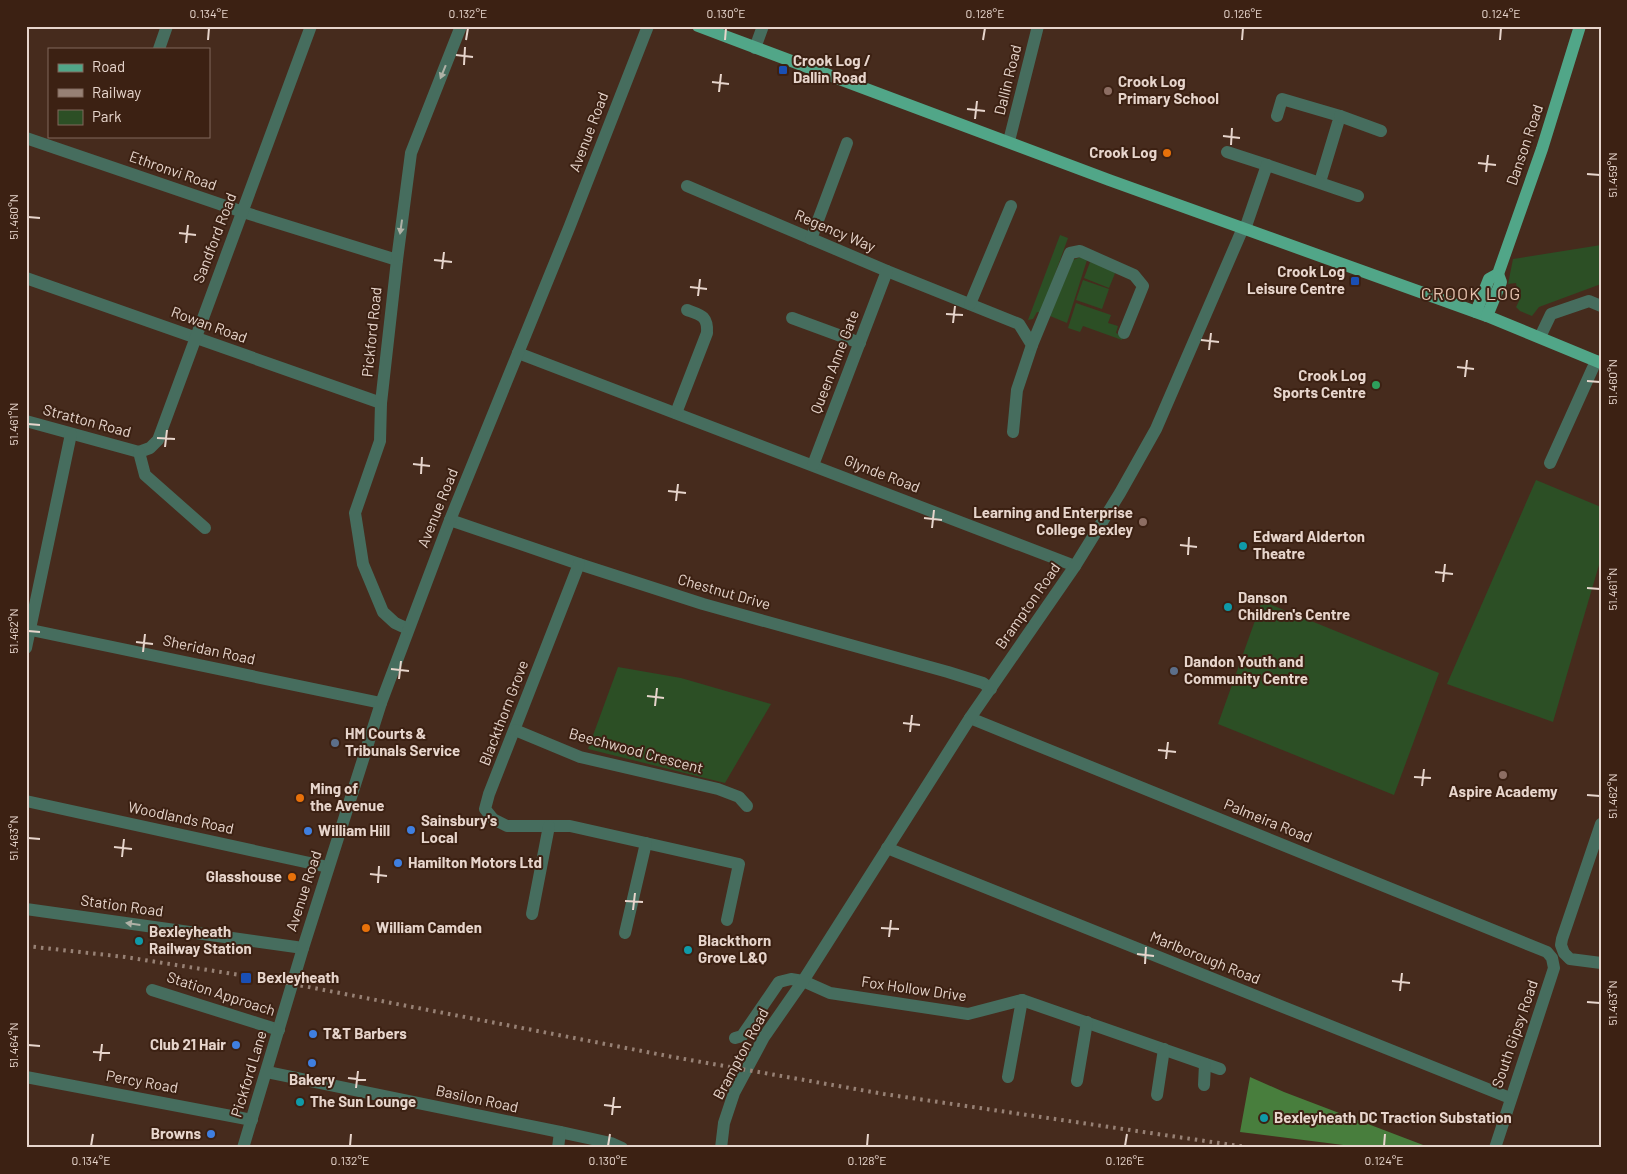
<svg xmlns="http://www.w3.org/2000/svg" width="1627" height="1174" viewBox="0 0 1627 1174" font-family="Barlow,sans-serif">
	<style>
		.green { fill: #2c4f25 }
		.forest { fill: #487e3d }
		.lines { fill: none; stroke-linecap: round; stroke-linejoin: round }
		.minor { stroke: #466d5e; stroke-width: 12 }
		.tertiary { stroke: #466d5e; stroke-width: 12 }
		.primary { stroke: #51a688; stroke-width: 12 }
		.rail { stroke: #978175; stroke-width: 4; stroke-dasharray: 2.5 5; stroke-linecap: butt }
		.oneway { fill: #afb1a6 }
		.ticks { fill: none; stroke: #e7d5cc; stroke-width: 2 }
		.transit-dot { fill: #1a4fb4; stroke: #3c2113; stroke-width: 2 }
		.education-dot { fill: #8d6e63; stroke: #3c2113; stroke-width: 2 }
		.food-dot { fill: #e8710a; stroke: #3c2113; stroke-width: 2 }
		.leisure-dot { fill: #2e9e5b; stroke: #3c2113; stroke-width: 2 }
		.culture-dot { fill: #0f9aa8; stroke: #3c2113; stroke-width: 2 }
		.service-dot { fill: #5c6f8a; stroke: #3c2113; stroke-width: 2 }
		.shop-dot { fill: #3f7fe0; stroke: #3c2113; stroke-width: 2 }
		.labels { text-anchor: middle; stroke-width: 4; stroke-linejoin: round; paint-order: stroke }
		.poi-label { font-size: 15px; font-weight: bold; fill: #e7d5cc; stroke: #3c2113; text-anchor: start }
		.street-label { font-size: 15px; fill: #e7d5cc; stroke: #3c2113 }
		.quarter-label { font-size: 18px; letter-spacing: 1px; fill: #e5c2af; stroke: #3c2113 }
		.neatline { fill: none; stroke: #e7d5cc; stroke-width: 2 }
		.ticks-label { font-size: 12px; text-anchor: middle; fill: #e7d5cc }
	</style>
	<rect width="100%" height="100%" fill="#462b1d"/>
	<g class="green">
		<polygon points="1060,235 1068,238 1041,313 1037,312 1033,319 1028,320"/>
		<polygon points="1601,245 1601,284 1539,307 1532,316 1520,311 1516,307 1519,301 1516,283 1508,284 1513,259"/>
		<polygon points="1081,257 1087,260 1067,323 1050,316 1073,260"/>
		<polygon points="1090,262 1116,271 1109,288 1084,278"/>
		<polygon points="1083,280 1109,289 1102,309 1076,300"/>
		<polygon points="1076,303 1111,315 1108,323 1118,326 1116,333 1123,336 1122,340 1083,326 1080,332 1068,328"/>
		<polygon points="1536,480 1601,507 1601,558 1553,722 1447,684"/>
		<polygon points="1262,601 1439,673 1394,795 1218,724"/>
		<polygon points="618,667 681,678 771,704 725,783 588,749"/>
	</g>
	<polygon class="forest" points="1250,1077 1284,1092 1431,1148 1367,1148 1240,1132"/>
	<g class="lines">
		<g class="minor">
			<polyline points="755,48 763,26"/>
			<polyline points="159,49 167,26"/>
			<polyline points="1277,116 1282,99 1340,116 1320,182"/>
			<polyline points="1340,116 1381,131"/>
			<polyline points="26,138 243,212 397,260"/>
			<polyline points="1009,141 1038,26"/>
			<polyline points="1227,152 1267,165"/>
			<polyline points="687,186 887,271 1019,324 1032,345 1017,390 1013,432"/>
			<polyline points="1245,229 1267,165 1358,196"/>
			<polyline points="811,239 847,143"/>
			<polyline points="26,278 381,403"/>
			<polyline points="970,304 1011,206"/>
			<polyline points="792,318 860,343"/>
			<polyline points="1540,337 1551,314 1589,301 1601,306"/>
			<polyline points="1032,345 1070,253 1080,251 1134,275 1143,286 1124,333"/>
			<polyline points="518,353 1075,566"/>
			<path d="M 676,413 L 707,333 C 708,316 701,315 687,310"/>
			<polyline points="26,421 139,452"/>
			<polyline points="139,452 150,448 158,440 311,26"/>
			<polyline points="139,452 145,475 205,528"/>
			<polyline points="1550,463 1596,361"/>
			<polyline points="813,465 887,271"/>
			<polyline points="450,520 579,564 703,604 948,672 983,683 991,689"/>
			<polyline points="579,564 489,794 485,809 493,819 507,826 570,826 739,864 727,920"/>
			<polyline points="408,629 395,623 383,612 363,564 355,513 380,441 381,403 397,260 411,153 461,26"/>
			<polyline points="31,630 381,703"/>
			<polyline points="26,648 71,434"/>
			<polyline points="970,718 1547,952 1552,958 1554,968 1495,1148"/>
			<polyline points="515,730 580,757 718,789 739,797 747,806"/>
			<polyline points="26,801 328,867"/>
			<polyline points="1601,824 1562,939 1561,945 1564,953 1570,959 1601,963"/>
			<polyline points="887,848 1510,1098"/>
			<polyline points="26,909 303,948"/>
			<polyline points="532,914 549,826"/>
			<polyline points="625,933 646,843"/>
			<polyline points="152,990 279,1030"/>
			<polyline points="735,1038 742,1036 779,982 791,979 803,981 830,993 968,1014 1022,1000 1220,1069"/>
			<polyline points="267,1072 560,1132 611,1143 622,1148"/>
			<polyline points="26,1077 252,1120"/>
			<polyline points="1008,1077 1022,1000"/>
			<polyline points="1077,1081 1087,1022"/>
			<polyline points="1204,1085 1205,1064"/>
			<polyline points="1157,1095 1164,1049"/>
			<polyline points="558,1148 560,1132"/>
		</g>
		<g class="tertiary">
			<polyline points="243,1148 303,948 381,703 450,520 569,228 648,26"/>
			<polyline points="721,1148 724,1123 734,1093 764,1037 803,981 970,718 1075,566 1120,493 1156,429 1243,228"/>
		</g>
		<g class="primary">
			<polyline points="698,26 1109,180 1487,316 1601,363"/>
			<polyline points="1476,312 1489,279 1498,274 1542,149 1580,26"/>
			<polyline points="1487,316 1501,282 1498,274"/>
		</g>
		<polyline class="rail" points="26,946 125,957 272,980 673,1057 884,1094 1253,1148"/>
	</g>
	<defs><path id="oneway-solid" d="M-6-.8H1V-3.2L6.5 0L1 3.2V.8H-6Z" transform="scale(1.25)"/></defs>
	<g class="oneway">
		<use href="#oneway-solid" transform="translate(443 72) rotate(112)"/>
		<use href="#oneway-solid" transform="translate(401 227) rotate(98)"/>
		<use href="#oneway-solid" transform="translate(133 924) rotate(-172)"/>
	</g>
	<path class="ticks" d="M 208,40 L 209,28M 466,40 L 468,28M 725,40 L 726,28M 983,40 L 985,28M 1242,40 L 1243,28M 1500,40 L 1501,28M 456,55 L 473,57M 464,65 L 465,47M 712,82 L 729,84M 719,92 L 721,74M 967,109 L 985,111M 975,119 L 977,101M 1223,136 L 1240,138M 1231,145 L 1232,128M 1478,163 L 1496,165M 1486,172 L 1488,155M 1587,174 L 1600,175M 28,217 L 40,218M 179,233 L 196,235M 186,243 L 188,225M 434,260 L 452,262M 442,269 L 444,252M 690,287 L 707,289M 698,296 L 700,279M 946,314 L 963,315M 953,323 L 955,306M 1201,340 L 1219,342M 1209,350 L 1211,333M 1457,367 L 1474,369M 1465,377 L 1467,360M 1587,381 L 1600,382M 28,424 L 40,425M 157,438 L 175,439M 165,447 L 167,430M 413,464 L 430,466M 421,474 L 422,457M 668,491 L 686,493M 676,501 L 678,484M 924,518 L 942,520M 932,528 L 934,510M 1180,545 L 1197,547M 1188,555 L 1189,537M 1435,572 L 1453,574M 1443,582 L 1445,564M 1587,588 L 1600,589M 28,631 L 40,632M 136,642 L 153,644M 143,652 L 145,634M 391,669 L 409,671M 399,679 L 401,661M 647,696 L 664,698M 655,706 L 657,688M 903,723 L 920,725M 910,732 L 912,715M 1158,750 L 1176,752M 1166,759 L 1168,742M 1414,777 L 1431,778M 1422,786 L 1424,769M 1587,795 L 1600,796M 28,838 L 40,839M 114,847 L 132,849M 122,857 L 124,839M 370,874 L 387,876M 378,883 L 379,866M 625,901 L 643,902M 633,910 L 635,893M 881,928 L 899,929M 889,937 L 891,920M 1137,954 L 1154,956M 1145,964 L 1146,947M 1392,981 L 1410,983M 1400,991 L 1402,973M 1587,1002 L 1600,1003M 28,1045 L 40,1046M 93,1052 L 110,1053M 100,1061 L 102,1044M 348,1078 L 366,1080M 356,1088 L 358,1071M 604,1105 L 621,1107M 612,1115 L 614,1097M 91,1146 L 93,1134M 350,1146 L 351,1134M 608,1146 L 610,1134M 867,1146 L 868,1134M 1125,1146 L 1127,1134M 1384,1146 L 1385,1134"/>
	<g class="transit-dot">
		<rect x="778" y="65" width="10" height="10" rx="2.5"/>
		<rect x="1350" y="276" width="10" height="10" rx="2.5"/>
		<rect x="240" y="972" width="12" height="12" rx="2.5"/>
	</g>
	<g class="education-dot">
		<circle cx="1108" cy="91" r="5"/>
		<circle cx="1143" cy="522" r="5"/>
		<circle cx="1503" cy="775" r="5"/>
	</g>
	<g class="food-dot">
		<circle cx="1167" cy="153" r="5"/>
		<circle cx="300" cy="798" r="5"/>
		<circle cx="292" cy="877" r="5"/>
		<circle cx="366" cy="928" r="5"/>
	</g>
	<circle class="leisure-dot" cx="1376" cy="385" r="5"/>
	<g class="culture-dot">
		<circle cx="1243" cy="546" r="5"/>
		<circle cx="1228" cy="607" r="5"/>
		<circle cx="139" cy="941" r="5"/>
		<circle cx="688" cy="950" r="5"/>
		<circle cx="300" cy="1102" r="5"/>
		<circle cx="1264" cy="1118" r="5"/>
	</g>
	<g class="service-dot">
		<circle cx="1174" cy="671" r="5"/>
		<circle cx="335" cy="743" r="5"/>
	</g>
	<g class="shop-dot">
		<circle cx="411" cy="830" r="5"/>
		<circle cx="308" cy="831" r="5"/>
		<circle cx="398" cy="863" r="5"/>
		<circle cx="313" cy="1034" r="5"/>
		<circle cx="236" cy="1045" r="5"/>
		<circle cx="312" cy="1063" r="5"/>
		<circle cx="211" cy="1134" r="5"/>
	</g>
	<g class="labels">
		<g class="poi-label">
			<text x="793" y="66">Crook Log /<tspan x="793" dy="17">Dallin Road</tspan></text>
			<text x="1118" y="87">Crook Log<tspan x="1118" dy="17">Primary School</tspan></text>
			<text x="1157" y="158" text-anchor="end">Crook Log</text>
			<text x="1345" y="277" text-anchor="end">Crook Log<tspan x="1345" dy="17">Leisure Centre</tspan></text>
			<text x="1366" y="381" text-anchor="end">Crook Log<tspan x="1366" dy="17">Sports Centre</tspan></text>
			<text x="1133" y="518" text-anchor="end">Learning and Enterprise<tspan x="1133" dy="17">College Bexley</tspan></text>
			<text x="1253" y="542">Edward Alderton<tspan x="1253" dy="17">Theatre</tspan></text>
			<text x="1238" y="603">Danson<tspan x="1238" dy="17">Children's Centre</tspan></text>
			<text x="1184" y="667">Dandon Youth and<tspan x="1184" dy="17">Community Centre</tspan></text>
			<text x="345" y="739">HM Courts &amp;<tspan x="345" dy="17">Tribunals Service</tspan></text>
			<text x="310" y="794">Ming of<tspan x="310" dy="17">the Avenue</tspan></text>
			<text x="1503" y="797" text-anchor="middle">Aspire Academy</text>
			<text x="421" y="826">Sainsbury's<tspan x="421" dy="17">Local</tspan></text>
			<text x="318" y="836">William Hill</text>
			<text x="408" y="868">Hamilton Motors Ltd</text>
			<text x="282" y="882" text-anchor="end">Glasshouse</text>
			<text x="376" y="933">William Camden</text>
			<text x="149" y="937">Bexleyheath<tspan x="149" dy="17">Railway Station</tspan></text>
			<text x="698" y="946">Blackthorn<tspan x="698" dy="17">Grove L&amp;Q</tspan></text>
			<text x="257" y="983">Bexleyheath</text>
			<text x="323" y="1039">T&amp;T Barbers</text>
			<text x="226" y="1050" text-anchor="end">Club 21 Hair</text>
			<text x="312" y="1085" text-anchor="middle">Bakery</text>
			<text x="310" y="1107">The Sun Lounge</text>
			<text x="1274" y="1123">Bexleyheath DC Traction Substation</text>
			<text x="201" y="1139" text-anchor="end">Browns</text>
		</g>
		<g class="street-label">
			<text transform="translate(1008 80) rotate(-76)" y="5">Dallin Road</text>
			<text transform="translate(589 132) rotate(-69)" y="5">Avenue Road</text>
			<text transform="translate(1525 145) rotate(-71)" y="5">Danson Road</text>
			<text transform="translate(173 171) rotate(19)" y="5">Ethronvi Road</text>
			<text transform="translate(835 231) rotate(23)" y="5">Regency Way</text>
			<text transform="translate(215 238) rotate(-69)" y="5">Sandford Road</text>
			<text transform="translate(209 325) rotate(20)" y="5">Rowan Road</text>
			<text transform="translate(372 332) rotate(-84)" y="5">Pickford Road</text>
			<text transform="translate(835 362) rotate(-69)" y="5">Queen Anne Gate</text>
			<text transform="translate(87 421) rotate(15)" y="5">Stratton Road</text>
			<text transform="translate(882 474) rotate(21)" y="5">Glynde Road</text>
			<text transform="translate(438 508) rotate(-68)" y="5">Avenue Road</text>
			<text transform="translate(724 592) rotate(16)" y="5">Chestnut Drive</text>
			<text transform="translate(1028 606) rotate(-55)" y="5">Brampton Road</text>
			<text transform="translate(209 650) rotate(12)" y="5">Sheridan Road</text>
			<text transform="translate(504 713) rotate(-69)" y="5">Blackthorn Grove</text>
			<text transform="translate(636 751) rotate(15)" y="5">Beechwood Crescent</text>
			<text transform="translate(181 818) rotate(12)" y="5">Woodlands Road</text>
			<text transform="translate(1268 821) rotate(22)" y="5">Palmeira Road</text>
			<text transform="translate(304 891) rotate(-72)" y="5">Avenue Road</text>
			<text transform="translate(122 906) rotate(8)" y="5">Station Road</text>
			<text transform="translate(1205 958) rotate(22)" y="5">Marlborough Road</text>
			<text transform="translate(914 989) rotate(8)" y="5">Fox Hollow Drive</text>
			<text transform="translate(221 994) rotate(18)" y="5">Station Approach</text>
			<text transform="translate(1515 1034) rotate(-71)" y="5">South Gipsy Road</text>
			<text transform="translate(741 1054) rotate(-62)" y="5">Brampton Road</text>
			<text transform="translate(249 1074) rotate(-73)" y="5">Pickford Lane</text>
			<text transform="translate(142 1082) rotate(10)" y="5">Percy Road</text>
			<text transform="translate(477 1099) rotate(12)" y="5">Basilon Road</text>
		</g>
		<g class="quarter-label">
			<text x="1471" y="300">CROOK LOG</text>
		</g>
	</g>
	<rect width="1627" height="1174" fill="none" stroke="#3c2113" stroke-width="55"/>
	<rect x="48" y="48" width="162" height="90" fill="#3c2113" stroke="#80695d"/>
	<rect x="58" y="64" width="25" height="8" fill="#51a688" stroke="#80695d"/>
	<text x="92" y="72" font-size="15" fill="#e7d5cc">Road</text>
	<rect x="58" y="89" width="25" height="8" fill="#978175" stroke="#80695d"/>
	<text x="92" y="98" font-size="15" fill="#e7d5cc">Railway</text>
	<rect x="58" y="110" width="25" height="15" fill="#2c4f25" stroke="#80695d"/>
	<text x="92" y="122" font-size="15" fill="#e7d5cc">Park</text>
	<rect x="28" y="28" width="1572" height="1118" class="neatline"/>
	<g class="ticks-label">
		<text x="209" y="18">0.134°E</text>
		<text x="468" y="18">0.132°E</text>
		<text x="726" y="18">0.130°E</text>
		<text x="985" y="18">0.128°E</text>
		<text x="1243" y="18">0.126°E</text>
		<text x="1501" y="18">0.124°E</text>
		<text transform="translate(1613 175) rotate(-90)" y="4">51.459°N</text>
		<text transform="translate(14 217) rotate(-90)" y="4">51.460°N</text>
		<text transform="translate(1613 382) rotate(-90)" y="4">51.460°N</text>
		<text transform="translate(14 424) rotate(-90)" y="4">51.461°N</text>
		<text transform="translate(1613 589) rotate(-90)" y="4">51.461°N</text>
		<text transform="translate(14 631) rotate(-90)" y="4">51.462°N</text>
		<text transform="translate(1613 796) rotate(-90)" y="4">51.462°N</text>
		<text transform="translate(14 838) rotate(-90)" y="4">51.463°N</text>
		<text transform="translate(1613 1003) rotate(-90)" y="4">51.463°N</text>
		<text transform="translate(14 1045) rotate(-90)" y="4">51.464°N</text>
		<text x="91" y="1165">0.134°E</text>
		<text x="350" y="1165">0.132°E</text>
		<text x="608" y="1165">0.130°E</text>
		<text x="867" y="1165">0.128°E</text>
		<text x="1125" y="1165">0.126°E</text>
		<text x="1384" y="1165">0.124°E</text>
	</g>
</svg>
